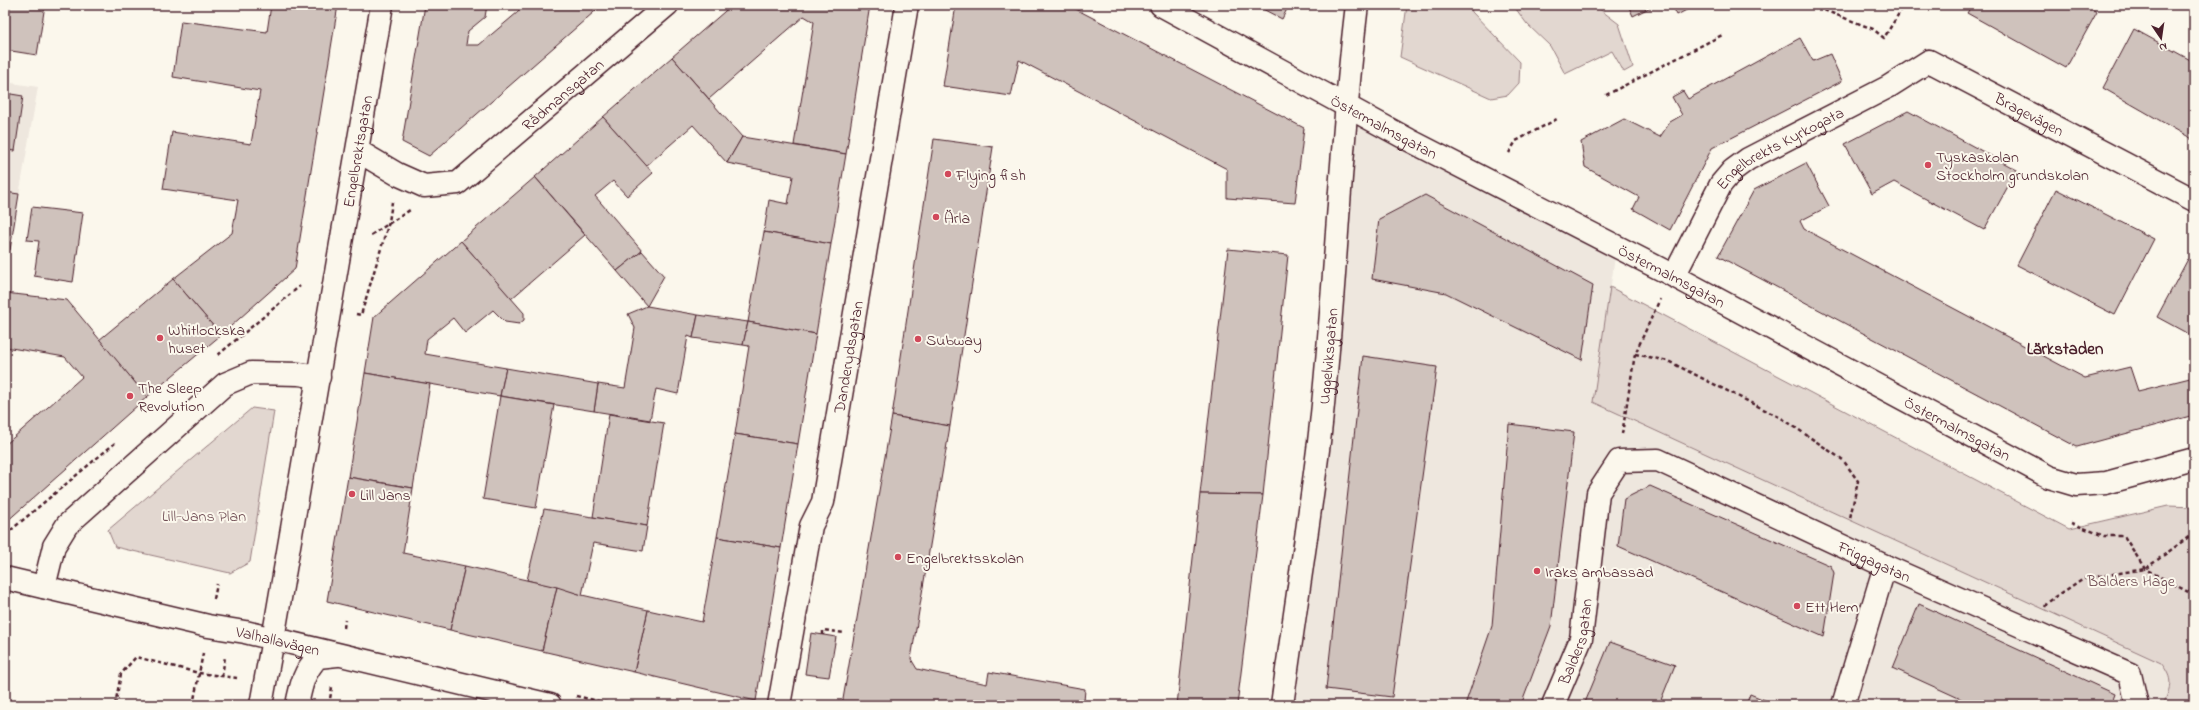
<svg xmlns="http://www.w3.org/2000/svg" width="2199" height="710" viewBox="0 0 2199 710" font-family="'Indie Flower',sans-serif">
	<style>
		.built { fill: #eee7de }
		.green { fill: #e2d7d0; stroke: #967b7e }
		.building { fill: #cfc2bc; stroke: #4a1f2b }
		.lines { fill: none; stroke-linecap: round; stroke-linejoin: round }
		.minor-casing { stroke: #4a1f2b; stroke-width: 25 }
		.tertiary-casing { stroke: #4a1f2b; stroke-width: 25 }
		.secondary-casing { stroke: #4a1f2b; stroke-width: 25 }
		.path { stroke: #4a1f2b; stroke-width: 2.5; stroke-dasharray: 4 3; stroke-linecap: butt }
		.minor { stroke: #fbf7ec; stroke-width: 22 }
		.tertiary { stroke: #fbf7ec; stroke-width: 22 }
		.secondary { stroke: #fbf7ec; stroke-width: 22 }
		.poi-dot { fill: #d1495b; stroke: #fbf7ec; stroke-width: 1.5 }
		.labels { text-anchor: middle; stroke-width: 4; stroke-linejoin: round; paint-order: stroke }
		.street-label { font-size: 16px; fill: #4a1f2b; stroke: #fbf7ec }
		.poi-label { font-size: 16px; fill: #4a1f2b; stroke: #fbf7ec; text-anchor: start }
		.park-label { font-size: 16px; fill: #704d54; stroke: #fbf7ec }
		.neighbourhood-label { font-size: 17px; font-weight: bold; fill: #4a1f2b; stroke: #fbf7ec }
	</style>
	<rect width="100%" height="100%" fill="#fbf7ec"/>
	<filter id="ink" filterUnits="userSpaceOnUse"><feTurbulence type="fractalNoise" baseFrequency=".025" numOctaves="2"/><feDisplacementMap in="SourceGraphic" scale="8" xChannelSelector="R" yChannelSelector="G"/><feConvolveMatrix kernelMatrix="1 2 1 2 8 2 1 2 1" color-interpolation-filters="sRGB"/></filter>
	<g filter="url(#ink)">
		<g class="built">
			<polygon points="5,82 38,87 6,270 5,270"/>
			<polygon points="1342,105 1616,250 1594,402 2161,663 2170,675 2170,688 2163,705 1286,705"/>
		</g>
		<g class="green">
			<polygon points="1407,5 1470,5 1472,12 1520,62 1519,83 1508,95 1491,98 1400,57"/>
			<polygon points="1513,5 1566,5 1598,8 1619,24 1633,67 1624,72 1612,51 1565,74 1550,46 1527,24"/>
			<path d="M 1610,287 L 2069,529 L 2168,506 L 2194,507 L 2194,705 L 2163,705 C 2171,686 2174,680 2161,663 L 1593,402 Z"/>
			<polygon points="252,408 274,411 250,562 230,573 115,547 108,530"/>
		</g>
		<g class="building">
			<polygon points="5,5 45,5 37,55 5,50"/>
			<polygon points="271,5 338,5 295,269 221,335 173,279 232,233 238,200 163,189 172,132 251,144 260,91 173,77 181,21 267,32"/>
			<polygon points="425,5 487,5 485,17 468,31 466,45 479,45 518,12 521,5 602,5 429,156 402,142"/>
			<polygon points="732,5 870,5 846,154 794,145 814,22 804,16 709,99 672,57"/>
			<polygon points="956,5 1068,5 1304,128 1295,203 1227,198 1227,169 1019,60 1011,96 943,86"/>
			<polygon points="1255,5 1289,5 1282,19"/>
			<polygon points="1628,5 1655,5 1633,16"/>
			<polygon points="1672,5 1696,5 1677,15"/>
			<polygon points="1972,5 2084,5 2097,12 2066,68 1967,13"/>
			<polygon points="2134,29 2194,62 2194,140 2103,88"/>
			<polygon points="1800,38 1813,61 1830,54 1842,81 1712,148 1670,230 1633,209 1639,197 1585,167 1581,142 1624,119 1660,137 1670,122 1682,115 1672,97 1683,91 1688,99"/>
			<polygon points="672,57 742,137 727,163 693,125 646,166 603,117"/>
			<polygon points="5,93 23,96 15,151 5,150"/>
			<polygon points="1908,111 2017,170 1984,230 1894,182 1872,194 1845,144"/>
			<polygon points="603,117 653,173 627,196 613,181 595,196 642,251 617,271 535,177"/>
			<polygon points="742,137 846,154 831,244 764,232 769,200 788,204 793,176 727,163"/>
			<polygon points="934,139 993,147 950,426 892,416"/>
			<polygon points="1806,163 1829,206 1800,221 1804,229 2085,378 2130,367 2138,391 2194,377 2194,415 2077,447 1718,256 1754,190"/>
			<polygon points="535,177 585,235 511,299 461,241"/>
			<polygon points="2056,189 2154,239 2115,315 2017,265"/>
			<polygon points="5,192 19,194 10,250 5,249"/>
			<polygon points="1425,195 1593,285 1582,360 1446,293 1372,279 1379,219"/>
			<polygon points="32,207 83,213 73,282 34,276 39,241 27,240"/>
			<polygon points="764,232 831,244 816,334 748,322"/>
			<polygon points="461,241 524,313 524,320 519,324 505,322 493,310 465,333 453,318 427,339 425,354 506,368 500,396 365,373 374,317"/>
			<polygon points="1228,249 1288,255 1263,495 1200,494"/>
			<polygon points="642,251 664,276 647,306 617,271"/>
			<polygon points="2188,259 2194,262 2194,337 2157,317"/>
			<polygon points="173,279 221,335 147,397 99,340"/>
			<polygon points="5,293 67,300 147,397 5,523 5,445 82,377 65,357 5,347"/>
			<polygon points="647,306 698,315 693,338 688,336 678,394 656,389 650,420 594,411 598,384 625,388 635,328 628,314"/>
			<polygon points="698,315 748,322 743,345 693,338"/>
			<polygon points="748,322 816,334 798,444 735,434 749,346 743,345"/>
			<polygon points="1363,356 1437,367 1392,697 1326,689"/>
			<polygon points="506,368 598,384 594,411 500,396"/>
			<polygon points="365,373 430,384 413,488 348,477"/>
			<polygon points="500,396 554,405 536,508 483,499"/>
			<polygon points="609,414 664,423 647,526 593,517"/>
			<polygon points="892,416 950,426 911,659 917,669 987,684 989,672 1085,689 1084,702 1099,705 842,705"/>
			<polygon points="1509,424 1574,432 1551,626 1521,705 1465,705 1492,626"/>
			<polygon points="735,434 798,444 781,548 717,537"/>
			<polygon points="348,477 413,488 403,553 465,566 450,630 327,601"/>
			<polygon points="1650,486 1831,566 1834,573 1824,637 1618,546 1624,499"/>
			<polygon points="1200,494 1263,495 1237,705 1177,705"/>
			<polygon points="544,509 647,526 643,551 593,543 582,595 527,580"/>
			<polygon points="717,537 781,548 756,701 634,672 648,610 702,622"/>
			<polygon points="465,566 557,587 542,651 450,630"/>
			<polygon points="557,587 582,595 648,610 634,672 542,651"/>
			<polygon points="1919,604 2115,694 2111,705 1974,705 1893,668"/>
			<polygon points="811,633 836,637 829,677 805,674"/>
			<polygon points="1610,642 1675,665 1659,705 1584,705"/>
			<polygon points="1750,694 1777,705 1746,705"/>
		</g>
		<g class="lines">
			<g class="minor-casing">
				<g id="minor">
					<path id="s1" d="M 1161,5 L 1409,140 L 1674,276 L 2049,477 L 2076,485 L 2106,483 L 2194,459"/>
					<path id="s2" d="M 358,151 L 397,174 L 424,186 L 458,183 L 667,5"/>
					<path id="s3" d="M 1674,276 L 1721,184 L 1733,170 L 1748,159 L 1888,87 L 1929,61 L 2194,200"/>
					<polyline points="44,587 54,546 67,525 225,384 251,373 299,374 319,377"/>
					<path id="s4" d="M 779,705 L 811,526 L 823,502 L 907,5"/>
					<path id="s5" d="M 1282,705 C 1294,617 1308,530 1319,442 C 1336,297 1339,150 1357,5"/>
					<path id="s6" d="M 1553,705 L 1581,639 L 1598,493 L 1619,461 L 1658,460 L 1885,566 L 2130,674 L 2137,705"/>
					<polyline points="1843,705 1885,566"/>
				</g>
			</g>
			<g class="tertiary-casing">
				<g id="tertiary">
					<path id="s7" d="M 273,639 L 382,5"/>
				</g>
			</g>
			<g class="secondary-casing">
				<g id="secondary">
					<path id="s8" d="M 5,578 L 208,626 L 245,632 L 550,705"/>
					<polyline points="261,705 273,639"/>
					<path d="M 297,705 C 301,685 304,671 318,657 L 337,655"/>
				</g>
			</g>
			<g class="path">
				<polyline points="1811,5 1873,29 1884,38 1904,5"/>
				<polyline points="1606,95 1722,35"/>
				<polyline points="1509,153 1516,141 1557,119"/>
				<polyline points="371,235 410,210"/>
				<polyline points="356,314 361,315 389,222 392,202"/>
				<polyline points="1635,354 1668,361 1783,419 1843,460 1858,481 1850,518"/>
				<polyline points="218,355 300,286"/>
				<polyline points="1622,434 1635,354 1660,299"/>
				<polyline points="2071,523 2104,536 2124,536 2145,569 2194,595"/>
				<polyline points="5,535 115,443"/>
				<polyline points="214,599 217,584"/>
				<polyline points="2045,607 2047,603 2082,579 2145,569 2194,533"/>
				<polyline points="344,628 345,620"/>
				<polyline points="823,635 823,630 844,633"/>
				<polyline points="222,676 225,657"/>
				<polyline points="576,696 616,705"/>
				<polyline points="89,703 95,705"/>
				<polyline points="115,705 121,674 136,657 199,673 237,678"/>
				<polyline points="193,705 203,653"/>
				<polyline points="329,705 332,687"/>
			</g>
			<use href="#minor" class="minor"/>
			<use href="#tertiary" class="tertiary"/>
			<use href="#secondary" class="secondary"/>
		</g>
	</g>
	<g class="poi-dot">
		<circle cx="1928" cy="165" r="4"/>
		<circle cx="948" cy="174" r="4"/>
		<circle cx="936" cy="217" r="4"/>
		<circle cx="160" cy="338" r="4"/>
		<circle cx="918" cy="339" r="4"/>
		<circle cx="130" cy="396" r="4"/>
		<circle cx="352" cy="494" r="4"/>
		<circle cx="898" cy="557" r="4"/>
		<circle cx="1537" cy="571" r="4"/>
		<circle cx="1797" cy="606" r="4"/>
	</g>
	<g class="labels">
		<g class="street-label">
			<text dy="6" stroke="none"><textPath href="#s2" startOffset="246">Rådmansgatan</textPath></text>
			<text dy="6" stroke="none"><textPath href="#s3" startOffset="460">Bragevägen</textPath></text>
			<text dy="6" stroke="none"><textPath href="#s1" startOffset="254">Östermalmsgatan</textPath></text>
			<text dy="6" stroke="none"><textPath href="#s3" startOffset="173">Engelbrekts Kyrkogata</textPath></text>
			<text dy="6" stroke="none"><textPath href="#s7" startOffset="495">Engelbrektsgatan</textPath></text>
			<text dy="6" stroke="none"><textPath href="#s1" startOffset="578">Östermalmsgatan</textPath></text>
			<text dy="6" stroke="none"><textPath href="#s4" startOffset="356">Danderydsgatan</textPath></text>
			<text dy="6" stroke="none"><textPath href="#s5" startOffset="352">Uggelviksgatan</textPath></text>
			<text dy="6" stroke="none"><textPath href="#s1" startOffset="902">Östermalmsgatan</textPath></text>
			<text dy="6" stroke="none"><textPath href="#s6" startOffset="535">Friggagatan</textPath></text>
			<text dy="6" stroke="none"><textPath href="#s6" startOffset="68">Baldersgatan</textPath></text>
			<text dy="6" stroke="none"><textPath href="#s8" startOffset="280">Valhallavägen</textPath></text>
		</g>
		<g class="poi-label">
			<text x="1936" y="162">Tyskaskolan<tspan x="1936" dy="18">Stockholm grundskolan</tspan></text>
			<text x="956" y="180">Flying fish</text>
			<text x="944" y="223">Ärla</text>
			<text x="168" y="335">Whitlockska<tspan x="168" dy="18">huset</tspan></text>
			<text x="926" y="345">Subway</text>
			<text x="138" y="393">The Sleep<tspan x="138" dy="18">Revolution</tspan></text>
			<text x="360" y="500">Lill Jans</text>
			<text x="906" y="563">Engelbrektsskolan</text>
			<text x="1545" y="577">Iraks ambassad</text>
			<text x="1805" y="612">Ett Hem</text>
		</g>
		<g class="park-label">
			<text x="204" y="521">Lill-Jans Plan</text>
			<text x="2131" y="586">Balders Hage</text>
		</g>
		<g class="neighbourhood-label">
			<text x="2065" y="354">Lärkstaden</text>
		</g>
	</g>
	<rect width="2199" height="710" fill="none" stroke="#fbf7ec" stroke-width="20"/>
	<rect x="10" y="10" width="2179" height="690" fill="none" stroke="#4a1f2b" stroke-width="1.5" filter="url(#ink)"/>
	<g transform="translate(2161 38) rotate(167)" stroke="#fbf7ec" stroke-width="3" paint-order="stroke">
	<path d="M0-3L7 15L0 10L-7 15Z" fill="#4a1f2b"/>
	<text y="-6" font-size="11" font-weight="bold" text-anchor="middle" fill="#4a1f2b">N</text>
	</g>
</svg>
